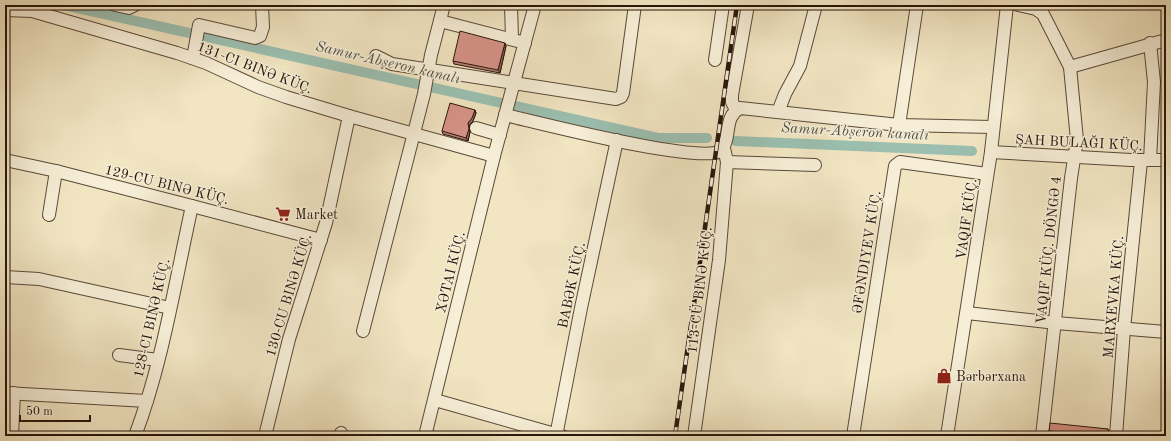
<svg xmlns="http://www.w3.org/2000/svg" width="1171" height="441" viewBox="0 0 1171 441" font-family="'Old Standard TT',serif">
	<style>
		.lines { fill: none; stroke-linecap: round; stroke-linejoin: round }
		.canal { stroke: #9bbfb0; stroke-width: 10 }
		.minor-casing { stroke: #5a4938; stroke-width: 14 }
		.minor { stroke: #f6eed7; stroke-width: 12 }
		.rail-casing { stroke: #28150a; stroke-width: 4.5 }
		.rail { stroke: #f6eed7; stroke-width: 3; stroke-dasharray: 9; stroke-linecap: butt }
		.wall { fill: #b97e75; stroke: #28150a }
		.shaded-wall { fill: #96675f; stroke: #28150a }
		.building { fill: #d79388; stroke: #28150a }
		.labels { text-anchor: middle; stroke-width: 3; stroke-linejoin: round; paint-order: stroke }
		.street-label { font-size: 14px; fill: #28150a; stroke: #f6eed7 }
		.poi-label { font-size: 14px; fill: #28150a; stroke: #f6eed7; text-anchor: start }
		.water-label { font-size: 15px; font-style: italic; fill: #505044; stroke: #f6eed7 }
	</style>
	<rect width="100%" height="100%" fill="#f1e5c2"/>
	<filter id="stains"><feTurbulence type="fractalNoise" baseFrequency=".005" numOctaves="4"/><feColorMatrix values="0 0 0 0 .2 0 0 0 0 .09 0 0 0 0 .02 0 0 0 .5 -.17"/></filter>
	<radialGradient id="worn" r=".72"><stop offset=".6" stop-color="#630" stop-opacity="0"/><stop offset="1" stop-color="#630" stop-opacity=".3"/></radialGradient>
	<g class="lines">
		<g class="canal">
			<polyline points="64,5 658,138 707,138"/>
			<polyline points="736,141 972,151"/>
		</g>
		<g class="minor-casing">
			<g id="minor">
				<polyline points="115,5 129,8 135,5"/>
				<polyline points="511,5 512,39"/>
				<polyline points="1018,5 1036,9 1043,14 1070,67 1166,40"/>
				<polyline points="5,10 32,11 177,53 206,63 258,87 286,97 349,116 494,156"/>
				<polyline points="440,21 525,43"/>
				<polyline points="376,56 392,64 616,99 621,97 623,93 635,5"/>
				<polyline points="193,58 199,25 255,38 260,36 263,27 262,5"/>
				<polyline points="715,60 723,5"/>
				<polyline points="736,110 732,102 732,95 748,5"/>
				<polyline points="778,112 785,94 800,66 816,5"/>
				<path d="M 505,115 C 540,123 697,164 721,151 C 732,137 723,117 740,108 L 899,125 L 993,127"/>
				<polyline points="899,125 917,5"/>
				<polyline points="476,128 500,135"/>
				<polyline points="991,152 1131,160 1166,160"/>
				<polyline points="5,160 56,171 192,206 321,240"/>
				<polyline points="1150,160 1154,82 1150,43"/>
				<polyline points="727,162 815,165"/>
				<polyline points="49,215 56,171"/>
				<polyline points="5,277 39,279 170,308"/>
				<polyline points="967,313 1056,323 1166,332"/>
				<polyline points="363,331 424,94 431,55 444,5"/>
				<polyline points="119,355 158,360"/>
				<polyline points="5,393 147,401"/>
				<polyline points="435,400 562,436"/>
				<polyline points="12,436 14,393"/>
				<path d="M 135,436 C 163,362 175,282 192,206"/>
				<polyline points="265,436 289,339 326,223 349,116"/>
				<polyline points="340,436 341,433"/>
				<polyline points="425,436 494,156 535,5"/>
				<polyline points="556,436 581,308 617,140"/>
				<polyline points="694,436 719,260 727,162 724,148"/>
				<polyline points="853,436 895,166 900,162 987,174"/>
				<polyline points="947,436 991,152 1007,5"/>
				<polyline points="1042,436 1071,178 1077,140 1070,67"/>
				<polyline points="1116,436 1124,329 1141,161"/>
			</g>
		</g>
		<use href="#minor" class="minor"/>
		<g class="rail-casing">
			<polyline id="rail" points="675,436 737,5"/>
		</g>
		<use href="#rail" class="rail"/>
	</g>
	<g class="wall">
		<polygon points="506,46 500,73 454,64 453,61"/>
		<polygon points="475,110 476,113 473,121 469,126 470,132 468,141 443,134 442,131"/>
		<polygon points="1108,429 1110,436 1070,436 1050,434 1049,431"/>
	</g>
	<g class="shaded-wall">
		<polygon points="505,43 506,46 500,73 498,70"/>
		<polygon points="475,110 476,113 473,121 469,126 470,132 468,141 466,138 468,123"/>
	</g>
	<g class="building">
		<polygon points="460,31 505,43 498,70 453,61"/>
		<polygon points="450,103 475,110 472,118 468,123 469,129 466,138 442,131"/>
		<polygon points="1050,423 1108,429 1109,436 1095,436 1049,431"/>
		<polygon points="1075,434 1077,436 1072,436"/>
	</g>
	<defs>
		<g id="supermarket-bare" transform="scale(1.2)"><path d="M-6-5.5h2.5l.6 2H6L4.5 2H-2.5L-4.4-4H-6ZM-1.5 3.2a1.3 1.3 0 1 0 .1 0ZM3 3.2a1.3 1.3 0 1 0 .1 0Z" fill="#8f2418" stroke="#f6eed7" stroke-width="2.5" paint-order="stroke"/></g>
		<g id="shop-bare" transform="scale(1.2)"><path d="M-5-2.5h2.3a2.7 3.5 0 0 1 5.4 0H5L5.5 6h-11ZM-1.5-2.5h3a1.5 2.3 0 0 0-3 0Z" fill="#8f2418" stroke="#f6eed7" stroke-width="2.5" paint-order="stroke"/></g>
	</defs>
	<g fill-rule="evenodd">
		<use href="#supermarket-bare" x="283" y="214"/>
		<use href="#shop-bare" x="944" y="376"/>
	</g>
	<g class="labels">
		<g class="street-label">
			<text transform="translate(255 67) rotate(21)" y="5">131-CI BINƏ KÜÇ.</text>
			<text transform="translate(1079 142) rotate(3)" y="5">ŞAH BULAĞI KÜÇ.</text>
			<text transform="translate(167 184) rotate(14)" y="5">129-CU BINƏ KÜÇ.</text>
			<text transform="translate(966 219) rotate(-82)" y="5">VAQIF KÜÇ.</text>
			<text transform="translate(1048 250) rotate(-84)" y="5">VAQIF KÜÇ. DÖNGƏ 4</text>
			<text transform="translate(866 252) rotate(-81)" y="5">ƏFƏNDIYEV KÜÇ.</text>
			<text transform="translate(450 272) rotate(-76)" y="5">XƏTAI KÜÇ.</text>
			<text transform="translate(571 285) rotate(-78)" y="5">BABƏK KÜÇ.</text>
			<text transform="translate(699 290) rotate(-83)" y="5">113-CÜ BINƏ KÜÇ.</text>
			<text transform="translate(288 295) rotate(-73)" y="5">130-CU BINƏ KÜÇ.</text>
			<text transform="translate(1113 297) rotate(-85)" y="5">MARXEVKA KÜÇ.</text>
			<text transform="translate(151 318) rotate(-77)" y="5">128-CI BINƏ KÜÇ.</text>
		</g>
		<g class="poi-label">
			<text x="295" y="219">Market</text>
			<text x="956" y="381">Bərbərxana</text>
		</g>
		<g class="water-label">
			<text transform="translate(388 62) rotate(13)" y="5">Samur-Abşeron kanalı</text>
			<text transform="translate(855 131) rotate(3)" y="5">Samur-Abşeron kanalı</text>
		</g>
	</g>
	<rect width="1171" height="441" fill="none" stroke="#f1e5c2" stroke-width="20"/>
	<rect x="6" y="6" width="1159" height="429" fill="none" stroke="#28150a" stroke-width="2"/>
	<rect x="10" y="10" width="1151" height="421" fill="none" stroke="#28150a"/>
	<path d="M20 415v6h70v-6" fill="none" stroke="#28150a" stroke-width="2"/>
	<text x="26" y="415" font-size="12" fill="#28150a" stroke="#f6eed7" stroke-width="3" paint-order="stroke">50 m</text>
	<rect width="100%" height="100%" filter="url(#stains)"/>
	<rect width="100%" height="100%" fill="url(#worn)"/>
</svg>
